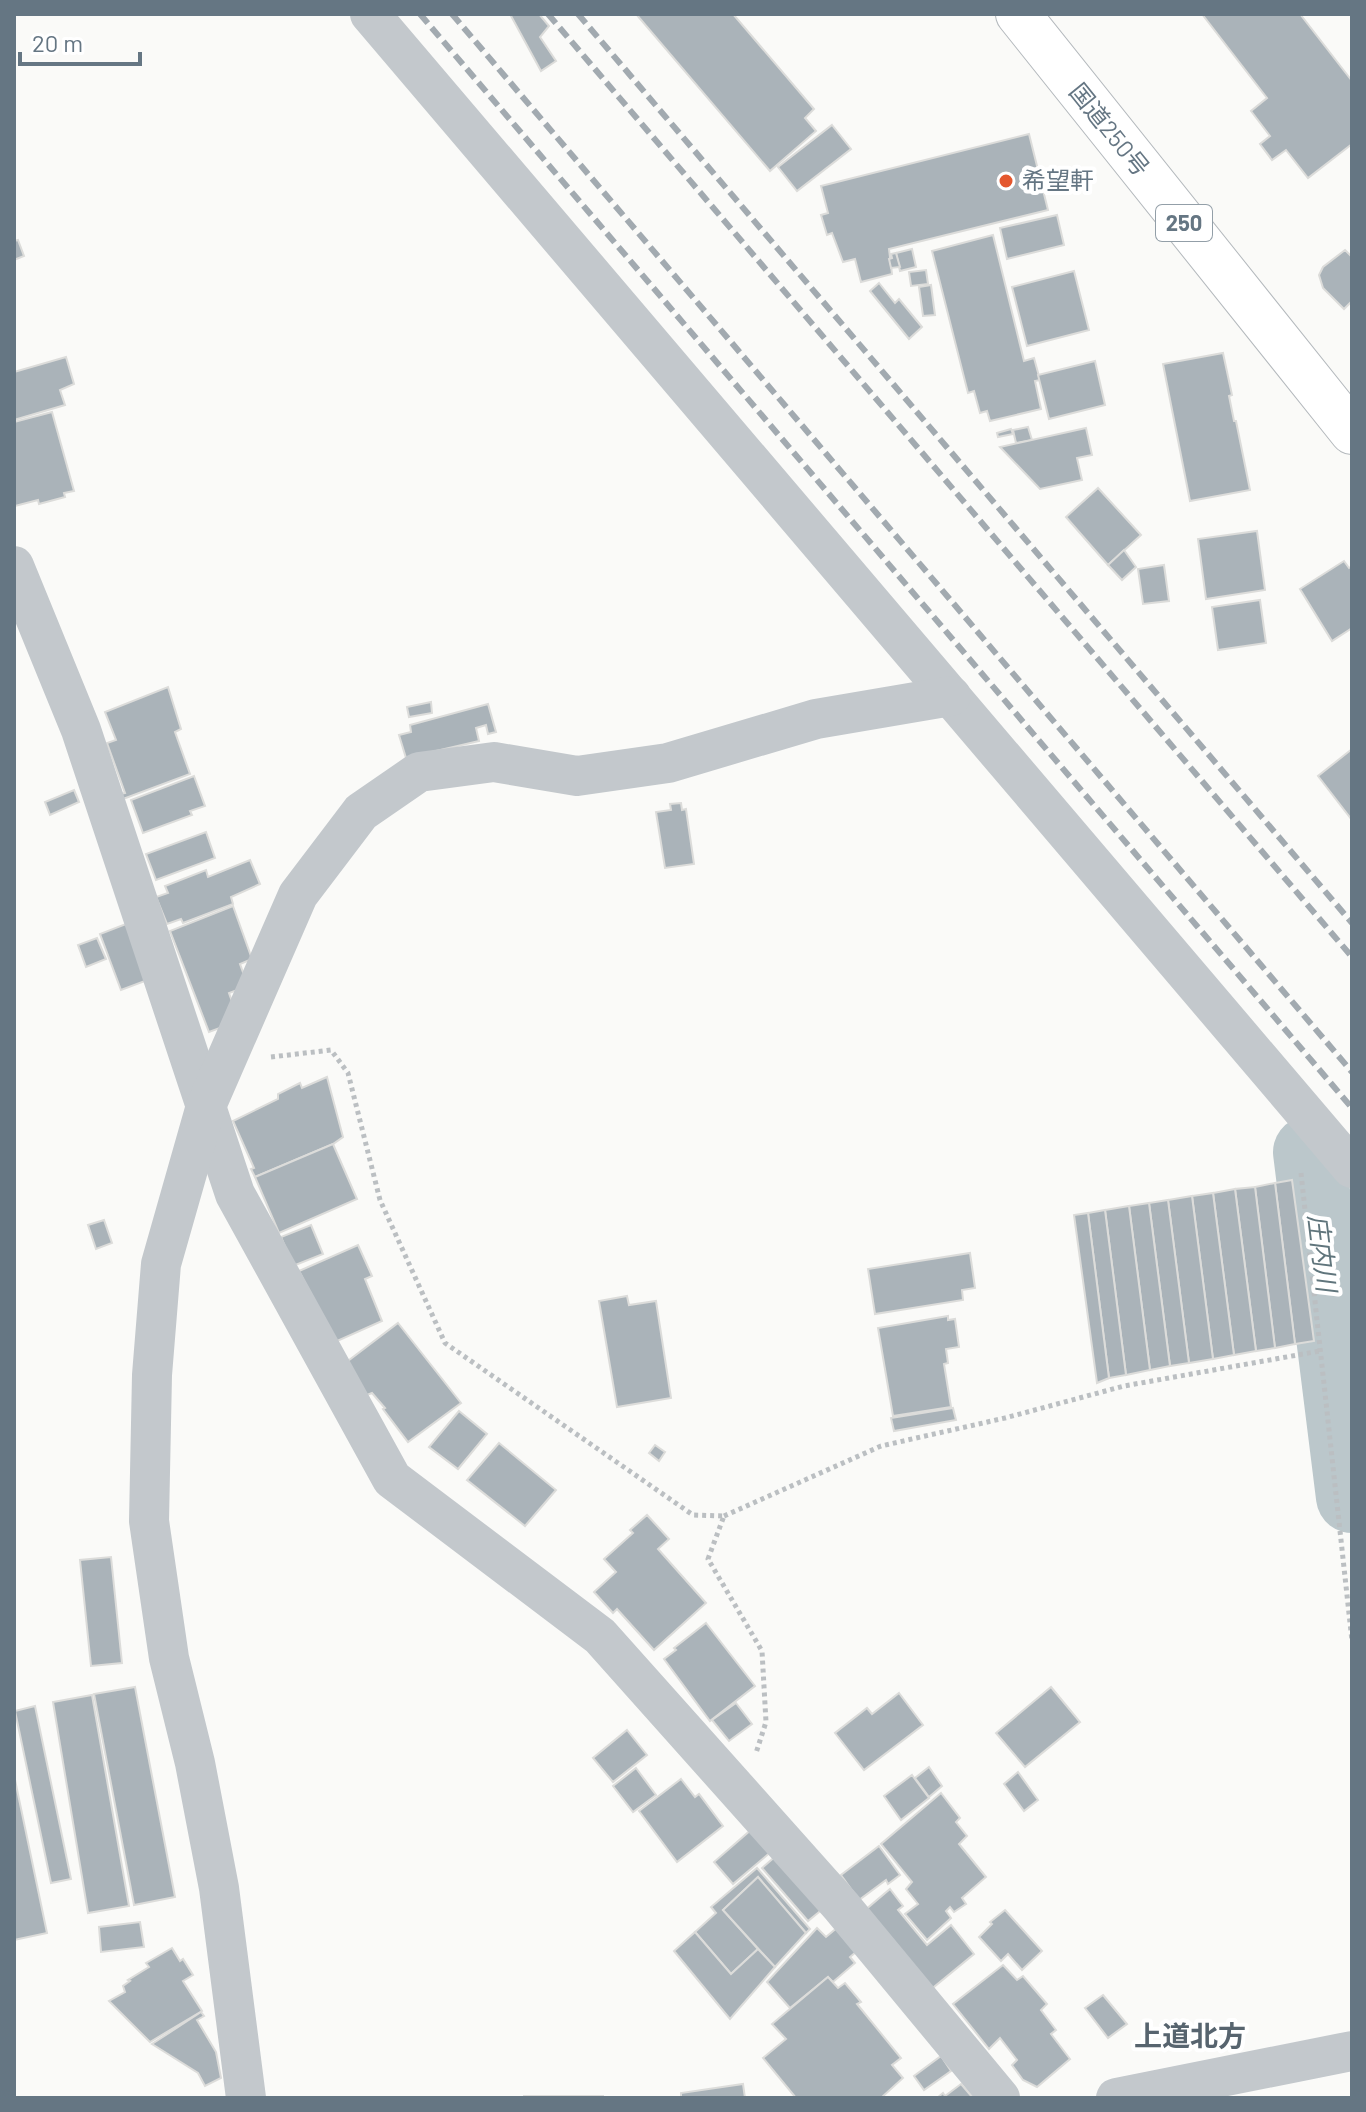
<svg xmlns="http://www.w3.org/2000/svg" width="1366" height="2112" viewBox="0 0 1366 2112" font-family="Barlow,'Noto Sans JP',sans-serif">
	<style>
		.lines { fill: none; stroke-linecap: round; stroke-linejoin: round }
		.river { stroke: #bbc7cb; stroke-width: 72 }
		.building { fill: #aab3b9; stroke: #dcdcda; stroke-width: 2 }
		.trunk-casing { stroke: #b4b9bd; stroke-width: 46 }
		.path { stroke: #bbbfc2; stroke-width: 5; stroke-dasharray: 4 4; stroke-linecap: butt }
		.minor { stroke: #c3c8cc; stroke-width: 40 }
		.trunk { stroke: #fff; stroke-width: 44 }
		.rail { stroke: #a2aab0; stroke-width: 6; stroke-dasharray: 12 6; stroke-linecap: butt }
		.poi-dot { fill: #e4572e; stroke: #fff; stroke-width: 3 }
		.labels { text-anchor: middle; stroke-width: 8; stroke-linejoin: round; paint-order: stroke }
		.shield { fill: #fff; stroke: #939fa8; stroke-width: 2 }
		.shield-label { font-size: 22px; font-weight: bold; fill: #657683 }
		.street-label { font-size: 24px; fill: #657683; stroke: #fff }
		.poi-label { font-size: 24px; fill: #657683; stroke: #fff; text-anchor: start }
		.water-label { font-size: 26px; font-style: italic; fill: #60757c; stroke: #fff }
		.quarter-label { font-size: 28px; font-weight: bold; fill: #57646e; stroke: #fff }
	</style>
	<rect width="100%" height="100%" fill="#fafaf8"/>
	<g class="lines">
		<polyline class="river" points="1309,1152 1352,1497"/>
	</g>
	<g class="building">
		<polygon points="510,14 539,14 549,26 540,37 556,61 541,71"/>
		<polygon points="636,14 733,14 814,109 805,118 816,131 770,171"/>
		<polygon points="1202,14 1300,14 1352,81 1352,144 1308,178 1286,150 1272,160 1260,144 1270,136 1251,111 1267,98"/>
		<polygon points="832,125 851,149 797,191 778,167"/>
		<polygon points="1029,134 1048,210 889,249 892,274 861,282 855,259 843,262 832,233 827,235 821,215 828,213 821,186"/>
		<polygon points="1057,215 1064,245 1007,259 1000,228"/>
		<polygon points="993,235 1024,361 1034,358 1040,380 1035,381 1041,409 990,421 987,411 980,413 974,391 968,393 932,251"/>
		<polygon points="18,240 24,256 14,260 14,241"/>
		<polygon points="912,249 916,267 900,271 896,253"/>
		<polygon points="1345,250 1352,257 1352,301 1344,309 1323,288 1319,275 1323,267"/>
		<polygon points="896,253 900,267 891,268 889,259 892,258 891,254"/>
		<polygon points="926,270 928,284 911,286 909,272"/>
		<polygon points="1074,271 1089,330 1027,346 1012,287"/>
		<polygon points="879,283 895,303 899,299 922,327 909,339 870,291"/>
		<polygon points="931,285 935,315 923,316 919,287"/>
		<polygon points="1223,353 1232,395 1229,396 1234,421 1236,421 1250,490 1190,501 1163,364"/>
		<polygon points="66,357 74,384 60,390 65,405 14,420 14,372"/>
		<polygon points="1095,361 1105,405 1049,419 1038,375"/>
		<polygon points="52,412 74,491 64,493 65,497 39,504 38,500 15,506 14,422"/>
		<polygon points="1028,427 1032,440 1016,443 1013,430"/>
		<polygon points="1086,428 1092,455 1077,458 1082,480 1040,489 1000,447"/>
		<polygon points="1011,429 1013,434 998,437 997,433"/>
		<polygon points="1098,488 1141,535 1108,565 1066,517"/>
		<polygon points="1257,531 1265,590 1206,599 1198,539"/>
		<polygon points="1124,550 1136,567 1122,580 1108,565"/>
		<polygon points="1344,561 1349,568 1352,566 1352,628 1332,641 1300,589"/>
		<polygon points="1164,565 1169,601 1143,604 1138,569"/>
		<polygon points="1260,600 1266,643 1218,650 1212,607"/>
		<polygon points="168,687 181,729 175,732 190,774 123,799 120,794 125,793 107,743 116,740 105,712"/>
		<polygon points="431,702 432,713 409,717 407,707"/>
		<polygon points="488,704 496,732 488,734 486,725 476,728 479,741 406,758 399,735 411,732 410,725"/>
		<polygon points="1352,749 1352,820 1318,776"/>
		<polygon points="194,776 205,806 190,811 192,815 143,833 131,800"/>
		<polygon points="74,790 79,802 50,815 45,802"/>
		<polygon points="681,803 682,810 686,809 694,864 665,868 656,812 671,810 670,804"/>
		<polygon points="206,832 215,858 156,880 146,854"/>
		<polygon points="250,860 260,884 231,897 233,904 183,923 181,919 167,924 156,897 168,893 165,886 206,870 208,877"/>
		<polygon points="233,906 252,959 240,964 248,986 229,993 239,1021 209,1032 170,931"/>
		<polygon points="131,922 153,978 121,990 100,934"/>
		<polygon points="97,938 106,959 86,967 78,945"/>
		<polygon points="327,1077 343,1137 333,1144 255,1177 251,1169 254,1168 233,1121 278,1099 278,1094 300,1083 302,1088"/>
		<polygon points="333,1144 357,1199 279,1233 255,1177"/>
		<polygon points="1292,1180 1314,1341 1295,1344 1275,1183"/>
		<polygon points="1275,1183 1295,1344 1275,1348 1255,1187"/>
		<polygon points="1255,1187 1275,1348 1256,1351 1235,1189"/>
		<polygon points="1235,1189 1256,1351 1234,1355 1213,1193"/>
		<polygon points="1213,1193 1234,1355 1213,1359 1192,1196"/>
		<polygon points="1192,1196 1213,1359 1189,1363 1168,1200"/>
		<polygon points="1168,1200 1189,1363 1170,1366 1149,1203"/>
		<polygon points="1149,1203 1170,1366 1150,1370 1129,1206"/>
		<polygon points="1129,1206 1150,1370 1126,1375 1105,1210"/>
		<polygon points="1105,1210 1126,1375 1109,1378 1088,1213"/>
		<polygon points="1088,1213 1109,1378 1097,1383 1074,1215"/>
		<polygon points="104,1220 112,1243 96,1249 88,1225"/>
		<polygon points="311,1225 323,1254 293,1266 281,1237"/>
		<polygon points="358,1245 372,1276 365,1279 382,1321 335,1342 299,1271"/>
		<polygon points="970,1253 975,1288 962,1290 963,1300 875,1314 868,1269"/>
		<polygon points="627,1296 629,1305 656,1301 671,1398 617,1407 599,1301"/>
		<polygon points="948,1316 948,1320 955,1319 959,1347 946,1349 948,1363 944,1364 951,1407 893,1416 878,1328"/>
		<polygon points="398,1323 461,1403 408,1442 383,1409 385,1408 372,1393 367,1395 344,1364"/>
		<polygon points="953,1408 956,1420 894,1431 891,1418"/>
		<polygon points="459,1411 487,1434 458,1469 429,1447"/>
		<polygon points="499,1443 556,1490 525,1526 467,1480"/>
		<polygon points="655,1445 665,1452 659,1461 649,1453"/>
		<polygon points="647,1515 669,1539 658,1549 706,1603 654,1650 617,1609 613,1613 594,1592 616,1572 604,1559 633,1533 630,1530"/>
		<polygon points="111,1557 122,1663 91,1666 80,1560"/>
		<polygon points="706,1623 755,1686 710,1721 664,1659 676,1650 674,1648"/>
		<polygon points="135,1687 175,1897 134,1905 94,1694"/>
		<polygon points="1051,1687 1080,1722 1025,1767 996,1733"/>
		<polygon points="899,1693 923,1725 864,1770 835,1733 867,1708 872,1714"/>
		<polygon points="92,1695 129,1906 88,1913 53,1702"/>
		<polygon points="736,1703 752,1724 729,1741 712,1720"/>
		<polygon points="35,1706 71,1879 51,1883 15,1711"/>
		<polygon points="627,1730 647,1755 613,1782 593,1758"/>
		<polygon points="929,1767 942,1786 929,1797 915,1778"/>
		<polygon points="636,1768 656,1795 633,1812 613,1786"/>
		<polygon points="1018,1772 1038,1800 1024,1811 1004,1784"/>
		<polygon points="14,1775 47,1933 14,1940"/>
		<polygon points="912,1775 929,1798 901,1820 884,1796"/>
		<polygon points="681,1779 695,1797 699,1794 723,1826 677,1862 639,1811"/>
		<polygon points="941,1793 960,1818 956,1822 967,1836 959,1844 986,1877 962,1898 966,1904 954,1912 950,1907 946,1911 951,1918 927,1940 905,1914 918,1904 906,1889 912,1882 881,1844"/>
		<polygon points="752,1829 772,1851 733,1884 714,1862"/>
		<polygon points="879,1846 900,1875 888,1884 886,1880 859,1900 841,1875"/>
		<polygon points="777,1855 824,1908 808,1921 762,1868"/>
		<polygon points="757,1868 810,1929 806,1933 758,1877 723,1910 758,1949 731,1974 695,1932 716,1913 711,1907"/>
		<polygon points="758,1877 806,1933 775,1967 723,1910"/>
		<polygon points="890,1889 903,1906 898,1910 927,1945 951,1925 974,1954 929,1991 864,1911"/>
		<polygon points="1005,1910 1042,1951 1022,1970 1008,1954 1001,1961 979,1937 992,1924 990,1922"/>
		<polygon points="140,1922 144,1947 101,1952 99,1927"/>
		<polygon points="838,1927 857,1951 850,1957 855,1963 833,1982 828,1977 790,2008 767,1982 817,1928 826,1937"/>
		<polygon points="695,1932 731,1974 758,1949 775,1967 730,2019 674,1951"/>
		<polygon points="172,1948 180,1961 183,1959 193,1975 183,1981 202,2011 150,2042 109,2001 125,1992 123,1986 130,1981 128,1980 149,1967 146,1963"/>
		<polygon points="1003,1965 1017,1980 1023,1976 1047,2004 1041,2010 1056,2030 1051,2034 1070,2059 1037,2087 1023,2080 1012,2065 1017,2060 1000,2038 989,2049 953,2004"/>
		<polygon points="828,1977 838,1988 845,1983 861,2002 857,2004 901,2058 892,2065 903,2078 881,2098 796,2098 763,2058 786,2039 772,2024"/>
		<polygon points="1103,1995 1127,2024 1108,2038 1085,2008"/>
		<polygon points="201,2012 204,2016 197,2020 216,2052 221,2078 205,2086 198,2073 152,2044"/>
		<polygon points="941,2056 951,2071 924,2090 914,2076"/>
		<polygon points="743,2084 745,2098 681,2098 681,2093"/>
		<polygon points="961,2084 973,2098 937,2098 943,2093 945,2096"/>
		<rect x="524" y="2096" width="79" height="2"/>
	</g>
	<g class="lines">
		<g class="trunk-casing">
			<polyline id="trunk" points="1018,14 1352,432"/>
		</g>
		<g class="path">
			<polyline points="271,1057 331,1050 348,1073 380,1200 445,1343 693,1515 724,1516 708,1559 762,1651 766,1722 756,1753"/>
			<polyline points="1301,1173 1352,1641"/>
			<polyline points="724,1516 881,1446 1005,1418 1124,1386 1320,1351"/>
		</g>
		<g class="minor">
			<polyline points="370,14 1352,1168"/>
			<polyline points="14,566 81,730 235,1194 392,1479 600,1636 841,1906 1000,2098"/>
			<polyline points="246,2098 219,1888 195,1763 169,1658 149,1521 152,1375 161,1264 206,1106 298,895 361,812 419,772 494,762 577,776 668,763 816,719 951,696"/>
			<polyline points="1116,2098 1352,2051"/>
		</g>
		<use href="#trunk" class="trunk"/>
		<g class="rail">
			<polyline points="420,14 1352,1108"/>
			<polyline points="452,14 1352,1072"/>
			<polyline points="548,14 1352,957"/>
			<polyline points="578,14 1352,923"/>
		</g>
	</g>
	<circle class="poi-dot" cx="1006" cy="181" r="8"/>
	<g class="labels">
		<rect class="shield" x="1156" y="205" width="56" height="36" rx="6"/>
		<g class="shield-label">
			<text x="1184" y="231">250</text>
		</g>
		<g class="street-label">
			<text transform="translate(1109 130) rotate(51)" y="8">国道250号</text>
		</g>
		<g class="poi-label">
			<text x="1022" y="189">希望軒</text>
		</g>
		<g class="water-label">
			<text transform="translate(1322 1253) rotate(83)" y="9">庄内川</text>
		</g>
		<g class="quarter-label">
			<text x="1190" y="2046">上道北方</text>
		</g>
	</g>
	<rect width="1366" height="2112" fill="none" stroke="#657683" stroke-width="32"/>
	<path d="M20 52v12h120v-12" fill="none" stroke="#657683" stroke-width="4"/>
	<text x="32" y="52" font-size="24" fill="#657683" stroke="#ffffff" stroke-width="6" paint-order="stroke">20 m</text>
</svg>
